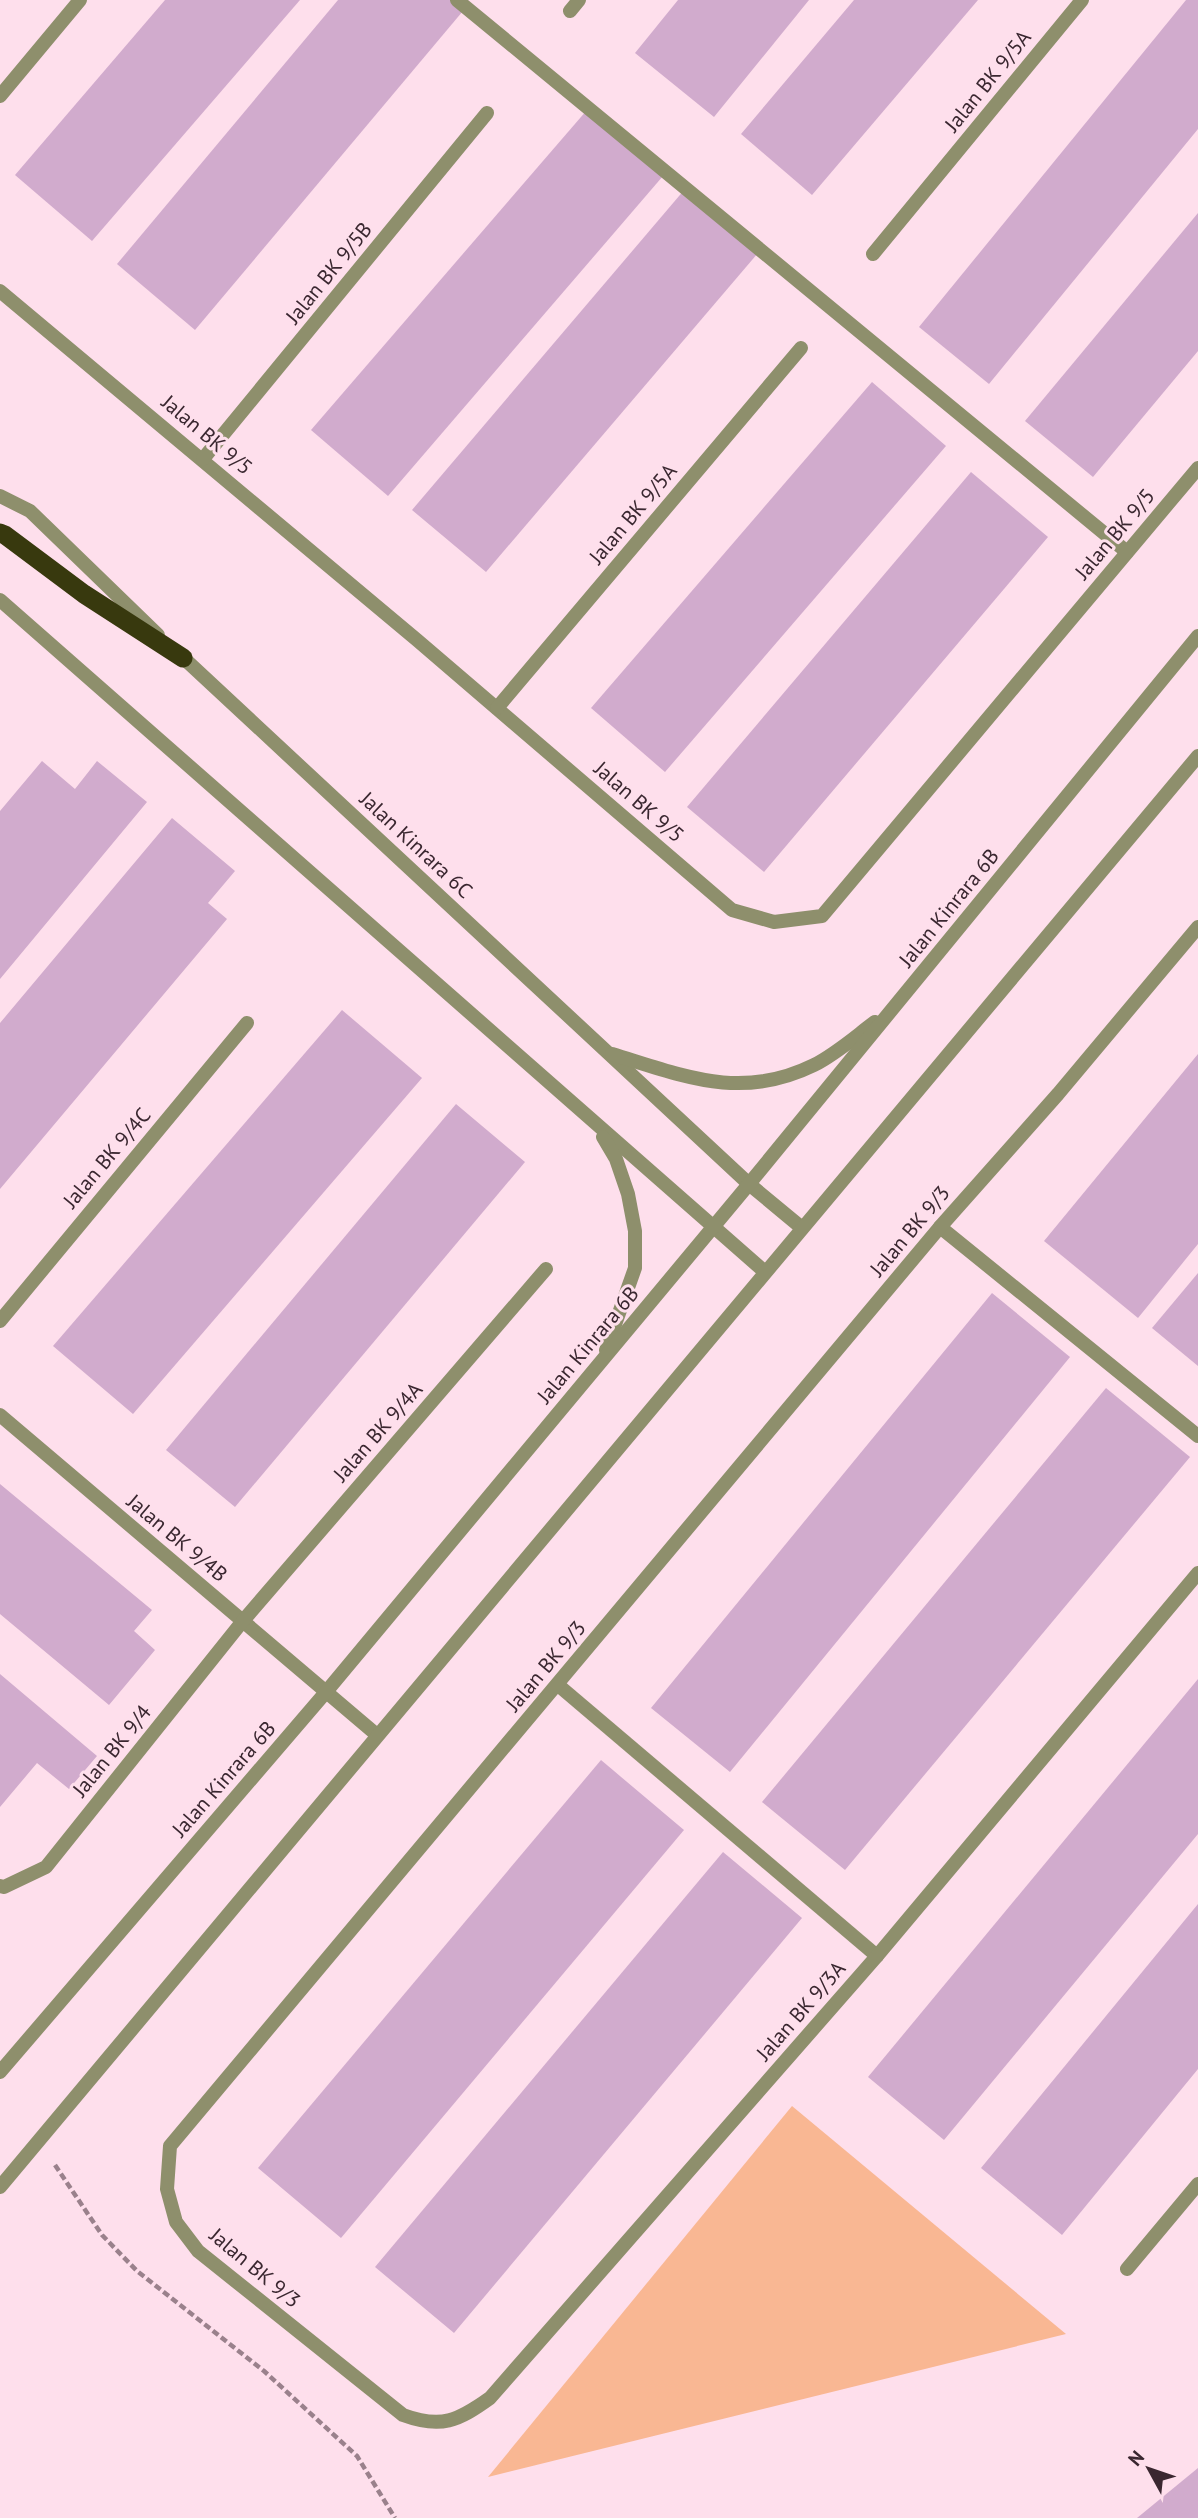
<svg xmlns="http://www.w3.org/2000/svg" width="1198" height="2518" viewBox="0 0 1198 2518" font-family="'PT Sans',sans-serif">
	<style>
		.green { fill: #f9b793 }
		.building { fill: #d1abcd }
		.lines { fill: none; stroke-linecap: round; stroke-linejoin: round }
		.path { stroke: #9a818c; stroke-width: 4.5; stroke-dasharray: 7 3.5; stroke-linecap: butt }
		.service { stroke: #8e8f6c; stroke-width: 14 }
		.minor { stroke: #8e8f6c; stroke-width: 14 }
		.tertiary { stroke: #8e8f6c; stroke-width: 14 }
		.trunk { stroke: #38390e; stroke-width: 19 }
		.labels { text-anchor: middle; stroke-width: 6; stroke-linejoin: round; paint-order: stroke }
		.street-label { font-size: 21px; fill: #3a2730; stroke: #fedfec }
	</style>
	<rect width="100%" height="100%" fill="#fedfec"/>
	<polygon class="green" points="792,2106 1066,2334 488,2477"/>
	<g class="building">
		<polygon points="165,0 300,0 92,241 15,175"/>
		<polygon points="338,0 461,0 468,5 195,330 117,264"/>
		<polygon points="678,0 809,0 714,117 635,53"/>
		<polygon points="854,0 978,0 812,195 741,134"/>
		<polygon points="1186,0 1198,0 1198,129 989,384 919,327"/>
		<polygon points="587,110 663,176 388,496 311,430"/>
		<polygon points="685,189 758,253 486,572 412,510"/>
		<polygon points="1198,213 1198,351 1093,477 1025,421"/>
		<polygon points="872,382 946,446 665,772 591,708"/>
		<polygon points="971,472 1048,537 764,872 687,807"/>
		<polygon points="42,761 75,789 97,761 147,802 0,979 0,811"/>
		<polygon points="172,818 235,871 208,903 227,919 0,1189 0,1023"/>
		<polygon points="342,1010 422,1078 133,1414 53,1346"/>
		<polygon points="1198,1054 1198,1244 1138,1318 1044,1241"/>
		<polygon points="456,1104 525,1162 235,1507 166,1450"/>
		<polygon points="1198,1273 1198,1366 1152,1328"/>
		<polygon points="992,1293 1070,1357 730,1772 651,1708"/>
		<polygon points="1106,1388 1190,1457 845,1870 762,1802"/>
		<polygon points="0,1484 152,1610 134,1631 155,1650 109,1705 0,1614"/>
		<polygon points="0,1674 97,1756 69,1789 37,1763 0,1807"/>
		<polygon points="1198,1679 1198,1834 944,2140 868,2077"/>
		<polygon points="601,1760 684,1830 341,2238 258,2168"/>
		<polygon points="723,1852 802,1918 454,2333 375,2267"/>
		<polygon points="1198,1904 1198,2069 1062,2235 981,2168"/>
		<polygon points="1198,2468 1198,2518 1137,2518"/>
	</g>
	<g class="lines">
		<polyline class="path" points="55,2165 102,2235 137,2271 264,2371 357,2456 395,2518"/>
		<g class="service">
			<polyline points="457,0 1127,552"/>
			<polyline points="940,1227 1198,1436"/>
			<polyline points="558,1685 877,1956"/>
		</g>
		<g class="minor">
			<polyline points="570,11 579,0"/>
			<polyline points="0,96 80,0"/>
			<polyline points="873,254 1082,0"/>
			<polyline points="0,291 417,640 732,910 774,922 822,916 1198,468"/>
			<polyline points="203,459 487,113"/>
			<polyline points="497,708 801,348"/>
			<path d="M 1198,927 L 1058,1094 L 940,1227 L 170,2146 L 167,2189 L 176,2222 L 198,2251 L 403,2415 C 441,2429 458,2421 490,2398 L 877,1956 L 1198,1573"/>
			<polyline points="0,1321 247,1023"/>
			<polyline points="0,1415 377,1735"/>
			<polyline points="0,1886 4,1887 46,1867 242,1622 546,1269"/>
			<polyline points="1127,2269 1198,2184"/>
		</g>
		<g class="tertiary">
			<polyline points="0,496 30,511 158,635"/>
			<polyline points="0,600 765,1272"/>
			<polyline points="176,651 749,1184 802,1228"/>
			<path d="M 612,1054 C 684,1076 741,1101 814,1065 C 836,1054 856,1036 875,1022"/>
			<polyline points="603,1137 616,1159 628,1194 635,1231 635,1268 606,1350"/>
			<polyline points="0,2072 326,1692 749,1184 1198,636"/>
			<polyline points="0,2187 1198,756"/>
		</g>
		<polyline class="trunk" points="0,533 5,535 84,594 183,658"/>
	</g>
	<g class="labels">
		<g class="street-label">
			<text transform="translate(988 81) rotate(-51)" y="7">Jalan BK 9/5A</text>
			<text transform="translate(329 273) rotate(-51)" y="7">Jalan BK 9/5B</text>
			<text transform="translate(207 435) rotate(40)" y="7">Jalan BK 9/5</text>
			<text transform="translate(633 514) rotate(-50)" y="7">Jalan BK 9/5A</text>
			<text transform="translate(1115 534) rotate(-50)" y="7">Jalan BK 9/5</text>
			<text transform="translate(639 802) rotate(41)" y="7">Jalan BK 9/5</text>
			<text transform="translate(416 845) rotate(43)" y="7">Jalan Kinrara 6C</text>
			<text transform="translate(949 908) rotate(-51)" y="7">Jalan Kinrara 6B</text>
			<text transform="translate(107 1158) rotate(-50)" y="7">Jalan BK 9/4C</text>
			<text transform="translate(910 1231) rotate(-50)" y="7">Jalan BK 9/3</text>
			<text transform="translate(588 1345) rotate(-50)" y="7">Jalan Kinrara 6B</text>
			<text transform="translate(378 1432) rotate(-49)" y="7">Jalan BK 9/4A</text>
			<text transform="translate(177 1538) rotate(40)" y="7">Jalan BK 9/4B</text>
			<text transform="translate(546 1666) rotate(-50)" y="7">Jalan BK 9/3</text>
			<text transform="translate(112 1751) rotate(-51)" y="7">Jalan BK 9/4</text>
			<text transform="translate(224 1779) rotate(-49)" y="7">Jalan Kinrara 6B</text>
			<text transform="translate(801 2011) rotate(-49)" y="7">Jalan BK 9/3A</text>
			<text transform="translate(255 2268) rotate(40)" y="7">Jalan BK 9/3</text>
		</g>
	</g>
	<g transform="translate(1149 2469) rotate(310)" stroke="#fedfec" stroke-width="5" paint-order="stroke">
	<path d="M0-5L12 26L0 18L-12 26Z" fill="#3a2730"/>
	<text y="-10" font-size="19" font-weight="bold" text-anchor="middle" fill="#3a2730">N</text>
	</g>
</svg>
